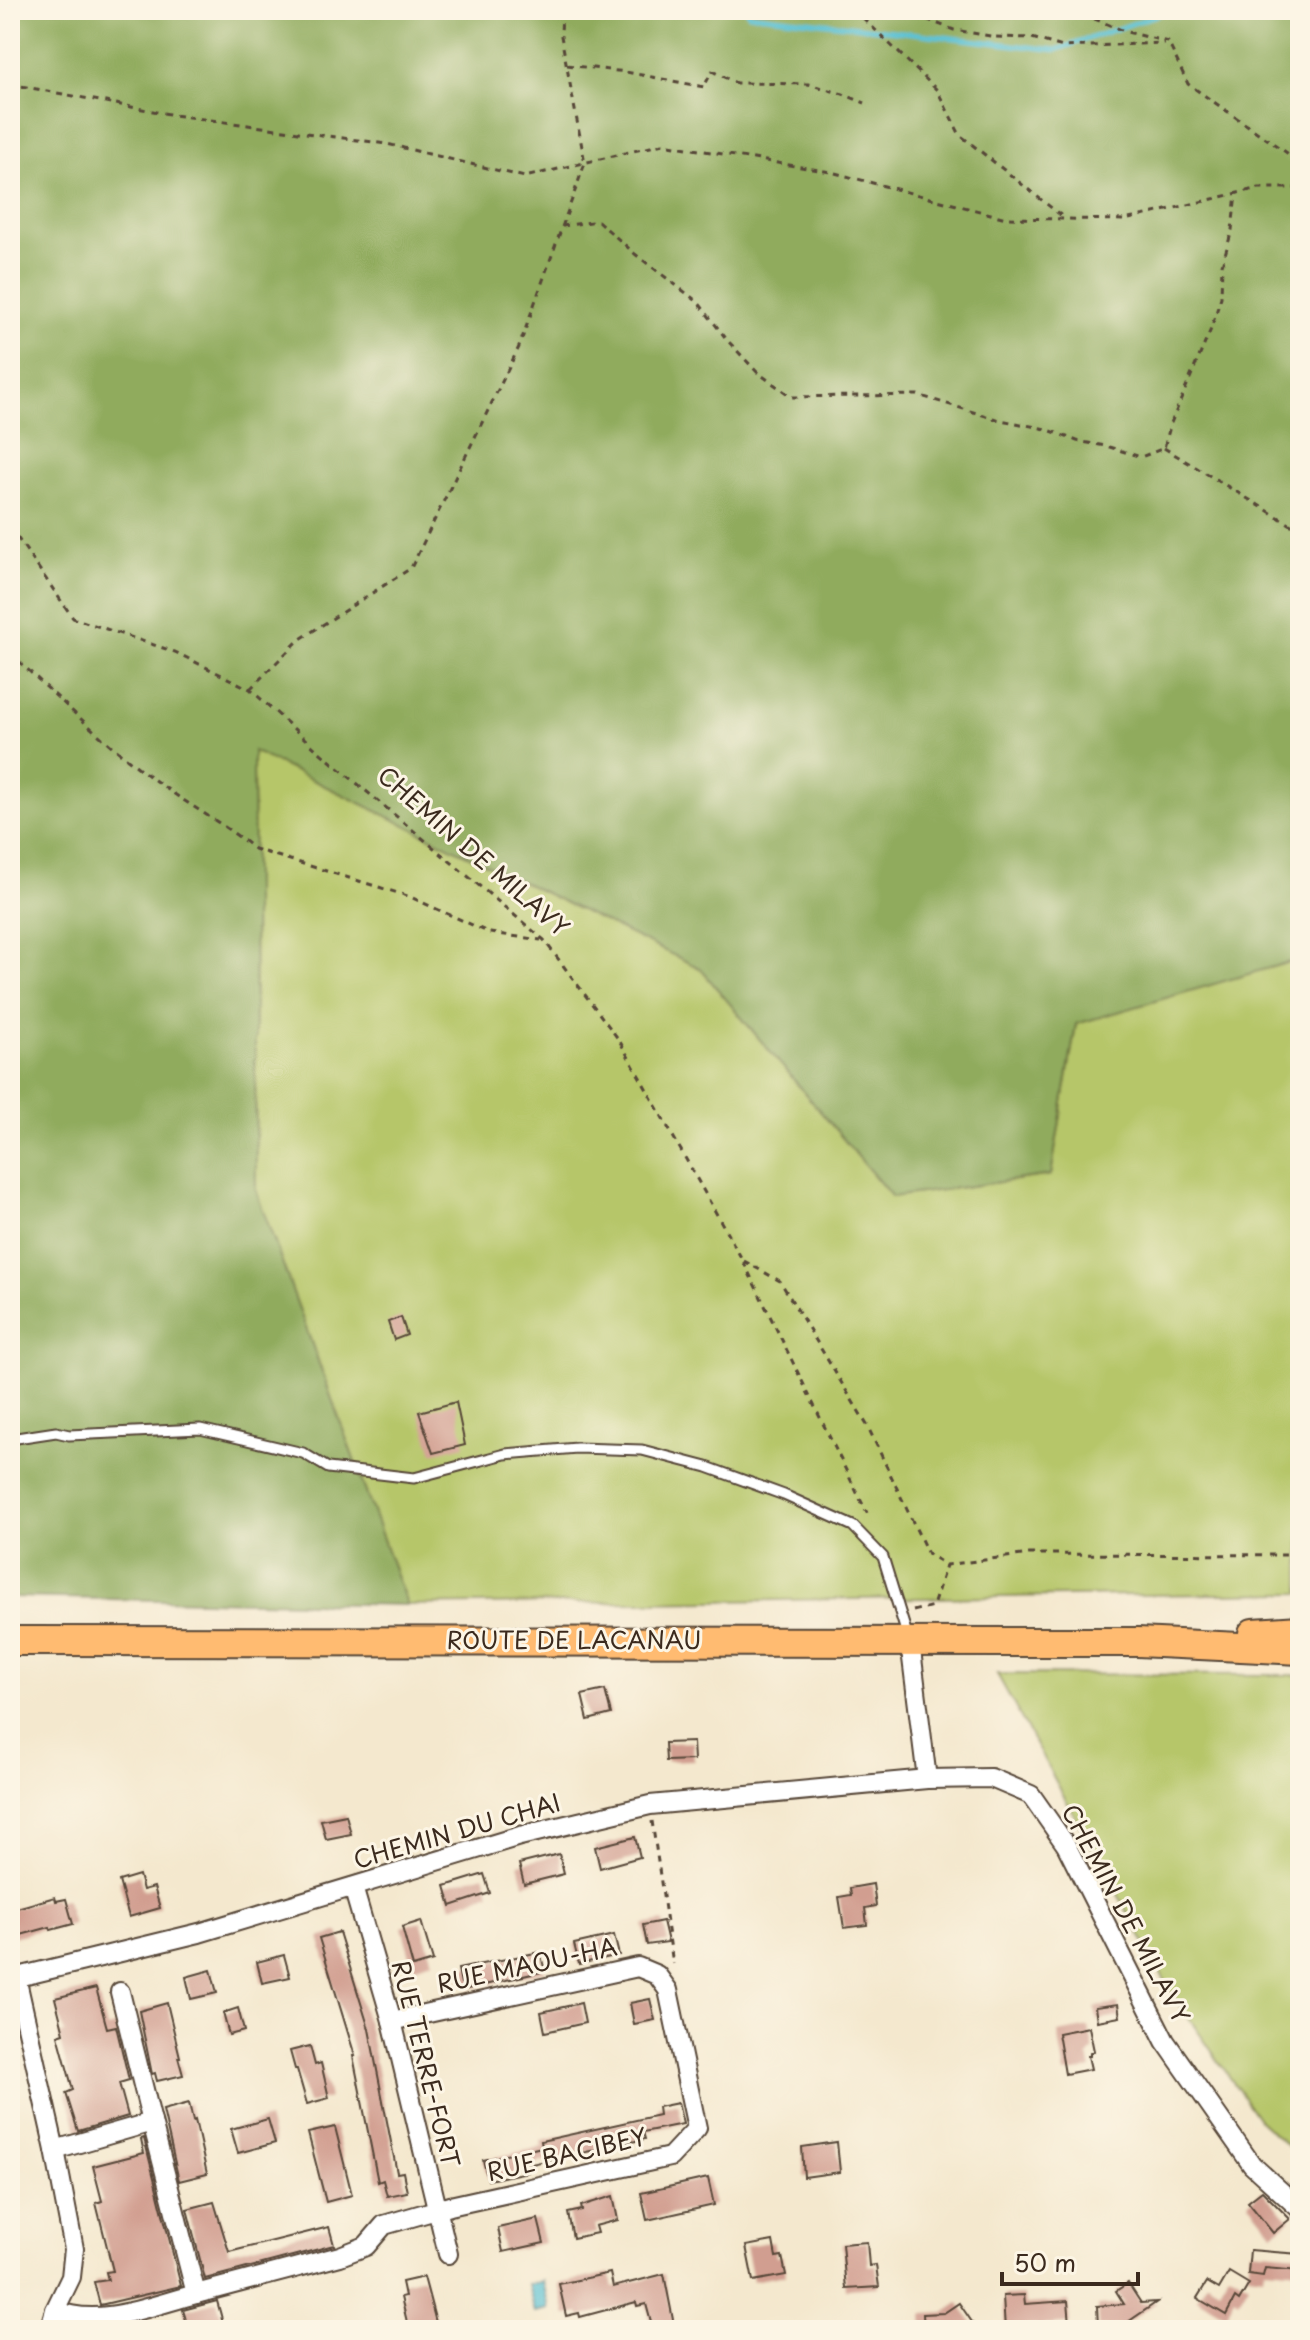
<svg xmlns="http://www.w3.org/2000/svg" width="1310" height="2340" viewBox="0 0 1310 2340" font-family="'Playpen Sans',sans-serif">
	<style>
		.green { fill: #b6c669; stroke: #787844; stroke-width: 2 }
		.forest { fill: #90ab5d; stroke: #666a3e; stroke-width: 2 }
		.water { fill: #57c0d3; stroke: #497578; stroke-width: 2 }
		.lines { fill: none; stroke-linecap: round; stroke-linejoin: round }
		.stream { stroke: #57c0d3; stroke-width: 5 }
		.building { fill: #d19e90 }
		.service-casing { stroke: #574638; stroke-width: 13 }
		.minor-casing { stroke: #574638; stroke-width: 22 }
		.primary-casing { stroke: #574638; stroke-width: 32 }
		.path { stroke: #574638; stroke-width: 3; stroke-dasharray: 6 6; stroke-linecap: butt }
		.service { stroke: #fff; stroke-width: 9 }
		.minor { stroke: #fff; stroke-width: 18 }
		.primary { stroke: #ffbb71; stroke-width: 28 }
		.labels { text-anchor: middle; stroke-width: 6; stroke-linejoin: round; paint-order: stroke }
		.street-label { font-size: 24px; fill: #3b2a1e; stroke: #fcf5e5 }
	</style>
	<rect width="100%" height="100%" fill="#fcf5e5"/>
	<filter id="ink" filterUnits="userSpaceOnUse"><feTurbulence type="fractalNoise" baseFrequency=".0125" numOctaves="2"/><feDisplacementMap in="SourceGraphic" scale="16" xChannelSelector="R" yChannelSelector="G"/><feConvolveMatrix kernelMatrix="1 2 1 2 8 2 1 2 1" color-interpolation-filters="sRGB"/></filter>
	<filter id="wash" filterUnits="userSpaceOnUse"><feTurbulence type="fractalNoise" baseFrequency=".006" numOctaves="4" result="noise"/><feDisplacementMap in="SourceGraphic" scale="32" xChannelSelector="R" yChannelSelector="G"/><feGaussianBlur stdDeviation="1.8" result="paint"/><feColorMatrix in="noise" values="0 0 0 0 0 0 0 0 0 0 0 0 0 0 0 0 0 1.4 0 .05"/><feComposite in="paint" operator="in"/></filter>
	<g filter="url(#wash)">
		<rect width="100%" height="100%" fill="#f4e8ce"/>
		<g class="green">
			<polygon points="253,751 700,968 892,1197 1051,1175 1076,1024 1300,959 1300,1593 407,1605 256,1191"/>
			<polygon points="997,1674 1300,1675 1300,2157 1260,2121 1173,1995"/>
		</g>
		<polygon class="forest" points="10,10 1300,10 1300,959 1076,1024 1051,1175 892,1197 700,968 253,751 256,1191 407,1605 10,1597"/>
		<polygon class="water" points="543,2281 549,2309 535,2312 528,2285"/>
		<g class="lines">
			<polyline class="stream" points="746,10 749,14 1056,50 1166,12 1187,10"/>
		</g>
		<g id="blocks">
			<g class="building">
				<polygon points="401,1317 407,1335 394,1340 388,1322"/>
				<polygon points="456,1402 465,1445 433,1453 419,1412"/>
				<polygon points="605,1690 611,1714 588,1720 582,1695"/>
				<polygon points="693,1742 694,1760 666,1761 665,1743"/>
				<polygon points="346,1815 351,1834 326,1839 321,1820"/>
				<polygon points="635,1837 640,1857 600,1868 595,1847"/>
				<polygon points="559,1854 564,1874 524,1884 519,1864"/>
				<polygon points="484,1874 490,1893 451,1906 445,1886"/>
				<polygon points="139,1875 143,1890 154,1887 160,1908 129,1917 119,1881"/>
				<polygon points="873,1884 876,1906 865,1908 867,1925 844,1928 839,1897 851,1895 850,1888"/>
				<polygon points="55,1897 56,1901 66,1899 73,1924 51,1930 50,1927 10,1938 10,1910"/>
				<polygon points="421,1921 433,1961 413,1967 402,1927"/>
				<polygon points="663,1921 668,1942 647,1945 643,1925"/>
				<polygon points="339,1932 369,2029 397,2173 403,2172 407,2192 387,2196 383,2180 378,2182 353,2056 355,2056 319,1938"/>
				<polygon points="614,1935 619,1955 579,1964 574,1944"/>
				<polygon points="540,1952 545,1971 467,1989 466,1982 461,1983 458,1969"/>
				<polygon points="284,1955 290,1977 262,1983 257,1962"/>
				<polygon points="211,1970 217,1993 191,1999 186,1977"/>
				<polygon points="96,1988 107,2028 116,2026 129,2080 119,2083 128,2116 78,2131 66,2093 73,2090 58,2035 64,2033 55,1998"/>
				<polygon points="650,1999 655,2020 634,2024 630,2003"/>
				<polygon points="167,2003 180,2057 178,2057 183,2075 157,2081 155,2073 152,2074 139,2011"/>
				<polygon points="581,2003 585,2023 545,2032 541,2012"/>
				<polygon points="1118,2004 1120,2017 1097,2021 1095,2007"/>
				<polygon points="238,2008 244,2031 229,2035 223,2013"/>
				<polygon points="1089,2027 1094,2051 1090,2053 1090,2056 1088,2056 1091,2069 1065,2074 1058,2033"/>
				<polygon points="310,2046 315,2065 321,2063 329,2098 307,2104 297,2069 295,2069 290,2051"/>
				<polygon points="189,2103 193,2121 195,2120 207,2174 179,2181 163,2110"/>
				<polygon points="678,2103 683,2124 643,2132 645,2139 527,2165 528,2172 488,2180 483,2160 542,2147 541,2141 659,2115 658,2107"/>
				<polygon points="268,2119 275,2143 238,2153 231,2129"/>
				<polygon points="335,2127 352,2195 326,2202 308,2133"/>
				<polygon points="144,2138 181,2286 100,2305 94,2282 108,2280 106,2272 113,2271 96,2203 102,2201 93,2166 144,2153 141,2139"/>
				<polygon points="837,2142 840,2172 804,2177 802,2147"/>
				<polygon points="708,2178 714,2205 647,2220 641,2193"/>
				<polygon points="1262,2191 1290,2219 1273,2233 1248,2202"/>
				<polygon points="613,2196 618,2220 595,2226 597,2233 573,2238 568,2213 582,2210 581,2206"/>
				<polygon points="214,2202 229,2252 329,2227 334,2245 205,2279 187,2209"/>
				<polygon points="538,2219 544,2243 503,2252 498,2228"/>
				<polygon points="773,2241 776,2257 782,2256 786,2275 753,2281 746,2246"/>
				<polygon points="867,2242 869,2266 876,2265 879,2287 846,2289 842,2244"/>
				<polygon points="1250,2250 1300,2254 1300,2271 1265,2268 1263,2276 1248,2274"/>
				<polygon points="1229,2272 1249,2284 1239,2301 1235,2298 1226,2315 1197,2298 1207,2282 1219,2289"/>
				<polygon points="610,2273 613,2287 664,2274 675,2330 653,2330 646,2304 637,2306 636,2302 580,2317 579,2313 566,2316 559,2284"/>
				<polygon points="424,2277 438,2330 414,2330 413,2325 408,2326 401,2297 405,2296 402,2282"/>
				<polygon points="1128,2283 1141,2303 1157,2302 1122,2326 1098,2327 1097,2306 1124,2304 1116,2291"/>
				<polygon points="1024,2295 1025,2304 1068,2301 1070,2324 1026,2326 1026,2330 1005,2330 1003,2296"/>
				<polygon points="217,2301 224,2326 210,2330 189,2330 183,2310"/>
				<polygon points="959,2303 972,2322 961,2330 924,2330 923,2314 944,2313"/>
			</g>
		</g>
	</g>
	<g filter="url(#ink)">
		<use href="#blocks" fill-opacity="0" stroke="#574638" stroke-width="2"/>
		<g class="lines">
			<g class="service-casing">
				<polyline id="service" points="10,1439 56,1432 69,1435 200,1429 303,1453 328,1468 414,1478 505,1454 577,1448 642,1450 707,1467 784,1495 853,1526 883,1557 908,1638"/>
			</g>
			<g class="minor-casing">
				<g id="minor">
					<polyline points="910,1642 927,1779"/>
					<polyline points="353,1887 392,2021 448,2254"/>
					<polyline points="16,1977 55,2150 74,2249 71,2277 55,2310 49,2330"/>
					<polyline points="10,1979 199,1933 520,1836 650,1805 927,1779 991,1778 1031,1795 1066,1845 1165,2041 1252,2165 1300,2209"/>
					<polyline points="152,2122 196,2294 340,2256 366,2246 384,2225 450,2206 670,2157 697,2128 668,1990 657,1975 638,1967 392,2021"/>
					<polyline points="55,2150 152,2122 120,1992"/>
					<path d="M 55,2310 C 98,2329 153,2305 196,2294"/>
				</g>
			</g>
			<g class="primary-casing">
				<g id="primary">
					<polyline points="1253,1633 1300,1630"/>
					<polyline points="10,1641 1138,1642 1300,1650"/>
				</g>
			</g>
			<g class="path">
				<polyline points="855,10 937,90 960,135 1063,217"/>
				<polyline points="922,10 923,18 954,30 996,37 1032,38 1063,47 1164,43"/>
				<polyline points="1072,10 1127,32 1168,42 1188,84 1300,162"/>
				<polyline points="567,65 626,72 704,87 712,71 736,83 808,84 843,94 865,103"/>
				<polyline points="10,84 174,115 387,144 525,177 663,144 831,172 1006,218 1125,220 1259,188 1300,188"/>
				<polyline points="562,226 598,221 635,254 698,302 728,341 757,372 792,397 918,395 996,419 1046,429 1077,441 1106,446 1141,457 1164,448 1171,423 1211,329 1221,297 1222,265 1232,230 1236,194"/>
				<polyline points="1164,448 1293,526 1300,537"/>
				<polyline points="10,527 73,618 175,652 250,689 316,749 544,940 619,1040 743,1261 867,1513"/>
				<path d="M 10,653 C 55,695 99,738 148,775 C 182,802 221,821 254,849 L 408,896 L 490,933 L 541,940"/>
				<polyline points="250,689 299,640 411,568 519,347 585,163 561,36 562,10"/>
				<polyline points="744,1261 780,1281 867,1425 928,1554 946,1565 1029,1554 1300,1555"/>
				<polyline points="913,1611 933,1606 946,1565"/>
				<polyline points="652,1821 673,1964"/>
			</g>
			<use href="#service" class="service"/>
			<use href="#minor" class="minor"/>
			<use href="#primary" class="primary"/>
		</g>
	</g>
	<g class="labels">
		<g class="street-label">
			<text transform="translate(473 852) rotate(41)" y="8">CHEMIN DE MILAVY</text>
			<text x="574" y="1649">ROUTE DE LACANAU</text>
			<text transform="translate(457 1832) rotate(-16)" y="8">CHEMIN DU CHAI</text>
			<text transform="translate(1125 1914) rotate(62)" y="8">CHEMIN DE MILAVY</text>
			<text transform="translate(527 1966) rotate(-12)" y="8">RUE MAOU-HA</text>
			<text transform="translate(425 2064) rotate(76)" y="8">RUE TERRE-FORT</text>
			<text transform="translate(567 2155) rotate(-13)" y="8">RUE BACIBEY</text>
		</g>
	</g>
	<rect width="1310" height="2340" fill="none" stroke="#fcf5e5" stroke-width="40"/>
	<path d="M1002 2272v12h136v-12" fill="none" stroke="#3b2a1e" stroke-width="4"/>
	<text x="1014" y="2272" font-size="24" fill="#3b2a1e" stroke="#fcf5e5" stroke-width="6" paint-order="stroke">50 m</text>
</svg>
